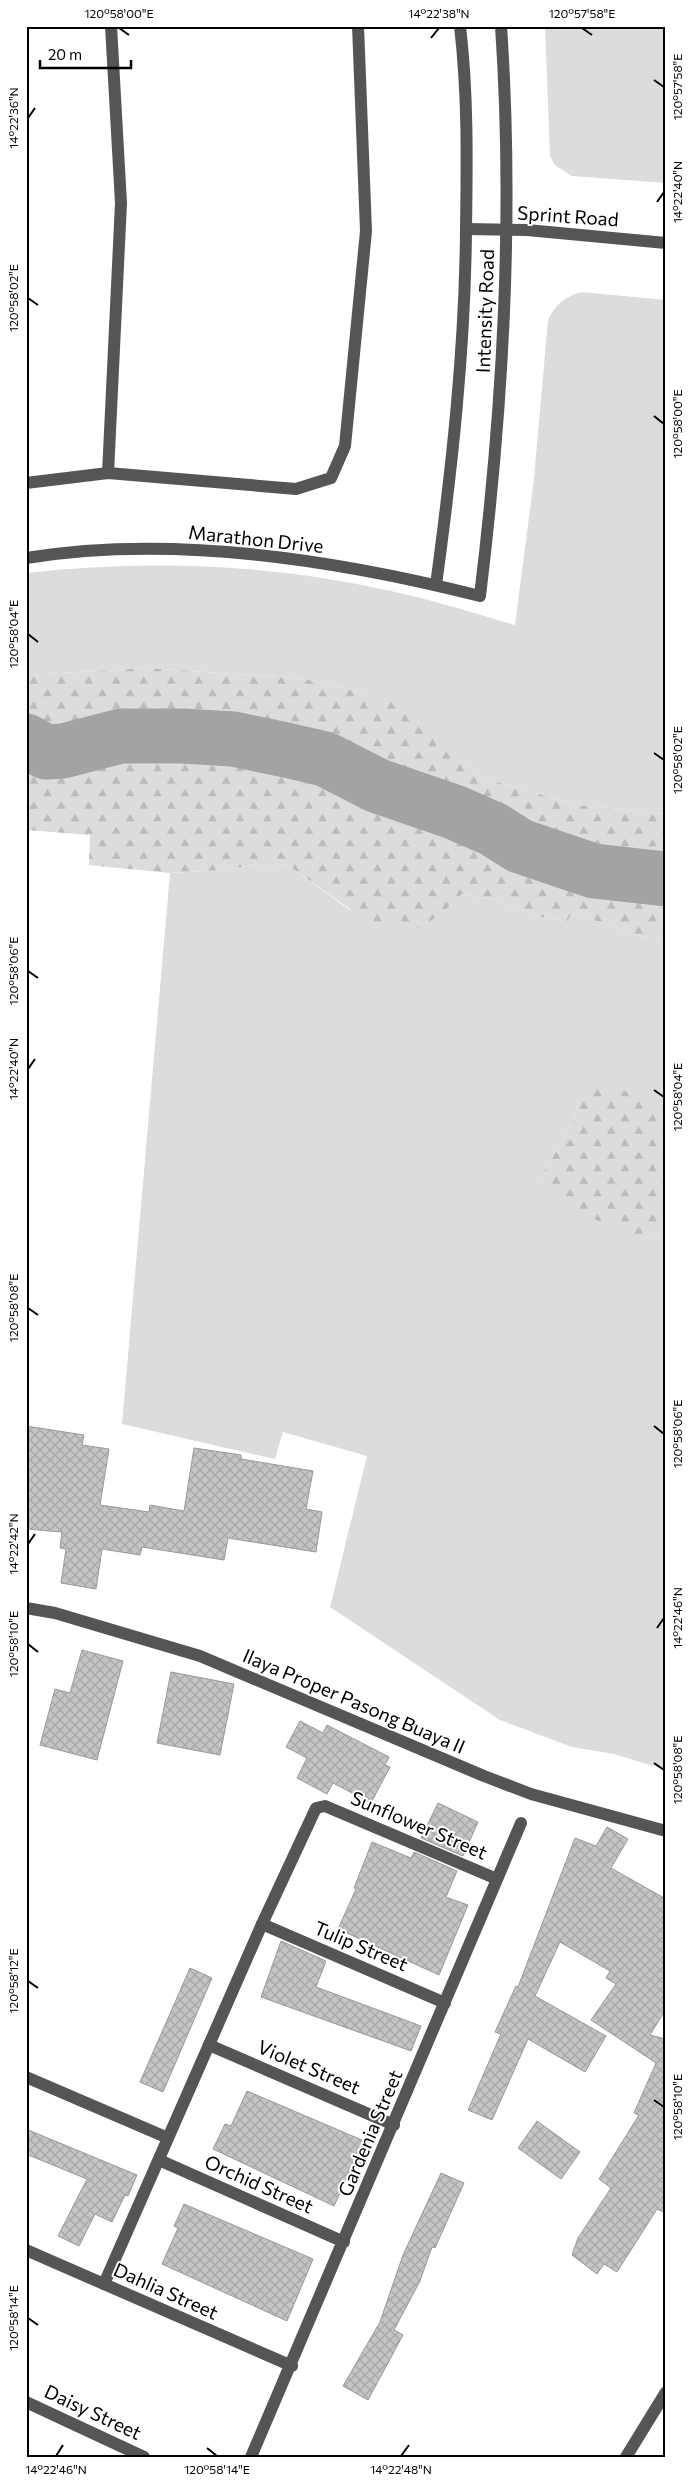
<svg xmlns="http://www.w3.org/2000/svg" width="692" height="2483" viewBox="0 0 692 2483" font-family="Commissioner,sans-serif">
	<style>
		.green { fill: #dcdcdc }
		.forest { fill: url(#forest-firs) }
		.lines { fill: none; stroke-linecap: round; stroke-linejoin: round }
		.river { stroke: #a3a3a3; stroke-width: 55 }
		.building { fill: url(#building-cross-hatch); stroke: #999 }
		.minor { stroke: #555; stroke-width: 12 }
		.ticks { fill: none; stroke: #000; stroke-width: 2 }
		.labels { text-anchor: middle; stroke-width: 4; stroke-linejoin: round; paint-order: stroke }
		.street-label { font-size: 19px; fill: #000; stroke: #fff }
		.neatline { fill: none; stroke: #000; stroke-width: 2 }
		.ticks-label { font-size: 12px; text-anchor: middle; fill: #000 }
	</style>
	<defs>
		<pattern id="forest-firs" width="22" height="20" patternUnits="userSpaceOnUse" patternTransform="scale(1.25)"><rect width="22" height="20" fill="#dcdcdc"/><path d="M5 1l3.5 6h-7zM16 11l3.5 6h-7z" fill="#bbb"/></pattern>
		<pattern id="building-cross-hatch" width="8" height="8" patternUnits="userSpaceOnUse" patternTransform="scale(1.25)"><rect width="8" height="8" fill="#c4c4c4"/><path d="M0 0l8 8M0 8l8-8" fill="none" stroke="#a7a7a7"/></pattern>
	</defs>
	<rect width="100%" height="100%" fill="#fff"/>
	<g class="green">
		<polygon points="545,26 666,26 666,183 572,176 555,165 550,156"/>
		<path d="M 581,292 L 666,300 L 666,814 L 577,805 L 487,779 L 459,761 L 385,698 L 306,679 L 149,668 L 26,675 L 26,573 C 148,559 271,564 391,591 C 432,600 474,613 515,625 L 534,478 L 548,320 C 555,305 564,297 581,292 Z"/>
		<polygon points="257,864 289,866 350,910 441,914 462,894 498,900 534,916 567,921 573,913 656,941 666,948 666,1102 647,1098 578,1099 574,1119 537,1184 639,1239 666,1232 666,1770 614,1754 572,1747 500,1720 330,1607 367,1456 283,1432 275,1459 122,1424 170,873 225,870"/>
	</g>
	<g class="forest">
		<polygon points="149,668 306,679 385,698 417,719 459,761 487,779 577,805 666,814 666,948 656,941 573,913 567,921 534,916 498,900 462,894 441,914 419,928 401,928 374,926 289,866 257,864 225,870 170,873 89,865 90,835 26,830 26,675"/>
		<polygon points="591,1082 666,1102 666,1232 639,1239 565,1206 537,1184 574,1119 578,1099"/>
	</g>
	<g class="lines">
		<polyline class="river" points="26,741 46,752 63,751 121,736 182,736 233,739 286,750 325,759 378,786 454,812 493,829 520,846 570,863 594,871 666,879"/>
	</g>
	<g class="building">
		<polygon points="26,1426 84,1435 82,1445 109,1449 100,1505 149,1512 150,1505 184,1511 194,1448 241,1455 241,1459 313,1471 306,1509 322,1512 316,1552 228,1538 224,1560 142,1547 140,1555 102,1549 96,1589 61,1583 66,1549 60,1548 62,1532 26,1529"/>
		<polygon points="82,1650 123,1661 97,1760 40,1745 55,1689 70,1693"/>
		<polygon points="171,1672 234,1684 220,1755 157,1743"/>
		<polygon points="300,1721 323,1733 327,1725 389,1757 385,1765 390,1767 371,1803 333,1783 327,1794 297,1778 307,1758 286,1747"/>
		<polygon points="438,1803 478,1822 463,1856 421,1838"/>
		<polygon points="607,1827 628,1839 611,1868 666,1899 666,2009 650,2035 666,2039 666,2213 657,2209 617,2272 604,2264 597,2274 572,2255 578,2238 611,2188 599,2179 639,2115 634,2113 656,2063 591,2020 616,1984 606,1978 610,1971 560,1942 535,1996 606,2036 585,2072 528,2039 492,2120 468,2110 501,2034 495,2032 516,1986 518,1987 575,1838 596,1846"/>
		<polygon points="372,1842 411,1858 414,1852 457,1871 446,1897 468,1905 439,1975 338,1929 356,1889 354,1888"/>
		<polygon points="281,1941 326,1961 316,1987 421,2026 411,2051 261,1997"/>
		<polygon points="190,1968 212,1978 163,2092 140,2082"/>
		<polygon points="247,2091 369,2143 359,2168 353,2165 334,2206 213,2149 225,2124 231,2126"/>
		<polygon points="537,2121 580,2152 561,2179 518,2148"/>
		<polygon points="26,2129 137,2175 128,2196 125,2195 112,2222 95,2214 79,2246 58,2236 87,2179 26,2154"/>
		<polygon points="441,2173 464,2183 435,2248 432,2247 420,2281 394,2330 403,2335 368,2400 343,2386 380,2322 403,2255"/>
		<polygon points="184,2204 313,2259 287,2321 162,2264 178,2228 174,2226"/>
	</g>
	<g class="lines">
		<g class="minor">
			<polyline points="466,229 527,230 666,243"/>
			<polyline points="108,473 121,203 111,26"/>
			<polyline points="26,483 108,473 296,489 331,478 345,446 366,231 358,26"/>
			<path d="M 26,558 C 172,534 338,560 480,596 C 503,406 514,217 501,26"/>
			<path d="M 436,585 C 452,467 465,349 466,230 C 467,162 468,94 460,26"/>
			<polyline points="26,1608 55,1613 200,1656 484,1776 531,1794 666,1831"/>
			<polyline points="262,1924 445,2003"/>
			<polyline points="209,2045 394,2125"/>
			<polyline points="26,2077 168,2138"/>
			<polyline points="159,2160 344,2242"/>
			<polyline points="26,2250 292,2366"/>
			<polyline points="104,2284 262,1924 316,1808 325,1806 497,1879"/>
			<polyline points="26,2402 144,2457"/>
			<polyline points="251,2457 521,1823"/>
			<polyline points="626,2457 666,2392"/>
		</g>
	</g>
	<path class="ticks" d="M 119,28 L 129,35M 582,28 L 592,35M 431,38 L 439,28M 654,80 L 664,87M 28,118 L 35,108M 657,202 L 664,192M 28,298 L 38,305M 654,416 L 664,424M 28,634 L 38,642M 654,753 L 664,760M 28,971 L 38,978M 28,1069 L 35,1059M 654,1090 L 664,1097M 28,1308 L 38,1315M 654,1426 L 664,1434M 28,1544 L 35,1534M 657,1628 L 664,1618M 28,1644 L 38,1652M 654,1763 L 664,1770M 28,1981 L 38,1988M 654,2100 L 664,2107M 28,2318 L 38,2325M 207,2448 L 217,2456M 56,2456 L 63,2445M 401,2456 L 409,2445"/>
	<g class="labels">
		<g class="street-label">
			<text transform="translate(568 216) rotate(4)" y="7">Sprint Road</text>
			<text transform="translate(485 311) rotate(-88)" y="7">Intensity Road</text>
			<text transform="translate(256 539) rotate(6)" y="7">Marathon Drive</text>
			<text transform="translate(354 1701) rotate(23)" y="7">Ilaya Proper Pasong Buaya II</text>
			<text transform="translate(419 1825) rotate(23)" y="7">Sunflower Street</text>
			<text transform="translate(361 1946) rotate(23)" y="7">Tulip Street</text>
			<text transform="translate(309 2067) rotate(23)" y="7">Violet Street</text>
			<text transform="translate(370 2133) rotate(-67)" y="7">Gardenia Street</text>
			<text transform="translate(259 2184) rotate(24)" y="7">Orchid Street</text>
			<text transform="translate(166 2291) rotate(24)" y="7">Dahlia Street</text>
			<text transform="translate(93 2412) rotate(25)" y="7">Daisy Street</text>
		</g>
	</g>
	<rect width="692" height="2483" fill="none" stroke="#ffffff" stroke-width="55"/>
	<path d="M40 60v8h91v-8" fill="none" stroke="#000000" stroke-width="2.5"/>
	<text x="48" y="60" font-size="15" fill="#000000" stroke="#ffffff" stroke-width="4" paint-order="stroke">20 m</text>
	<rect x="28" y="28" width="636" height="2428" class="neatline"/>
	<g class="ticks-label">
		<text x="119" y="18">120°58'00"E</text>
		<text x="439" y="18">14°22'38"N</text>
		<text x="582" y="18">120°57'58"E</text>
		<text transform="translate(678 87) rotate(-90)" y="4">120°57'58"E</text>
		<text transform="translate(14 118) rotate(-90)" y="4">14°22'36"N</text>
		<text transform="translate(678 192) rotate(-90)" y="4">14°22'40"N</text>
		<text transform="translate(14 298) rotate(-90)" y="4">120°58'02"E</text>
		<text transform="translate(678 424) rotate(-90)" y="4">120°58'00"E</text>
		<text transform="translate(14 634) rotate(-90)" y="4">120°58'04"E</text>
		<text transform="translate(678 760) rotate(-90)" y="4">120°58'02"E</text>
		<text transform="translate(14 971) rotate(-90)" y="4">120°58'06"E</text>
		<text transform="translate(14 1069) rotate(-90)" y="4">14°22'40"N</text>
		<text transform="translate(678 1097) rotate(-90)" y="4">120°58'04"E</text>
		<text transform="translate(14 1308) rotate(-90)" y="4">120°58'08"E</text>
		<text transform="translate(678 1434) rotate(-90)" y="4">120°58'06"E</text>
		<text transform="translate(14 1544) rotate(-90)" y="4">14°22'42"N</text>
		<text transform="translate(678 1618) rotate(-90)" y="4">14°22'46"N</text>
		<text transform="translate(14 1644) rotate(-90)" y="4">120°58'10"E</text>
		<text transform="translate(678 1770) rotate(-90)" y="4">120°58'08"E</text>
		<text transform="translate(14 1981) rotate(-90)" y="4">120°58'12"E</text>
		<text transform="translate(678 2107) rotate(-90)" y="4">120°58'10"E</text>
		<text transform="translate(14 2318) rotate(-90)" y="4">120°58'14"E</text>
		<text x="56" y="2474">14°22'46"N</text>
		<text x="217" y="2474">120°58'14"E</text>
		<text x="401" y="2474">14°22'48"N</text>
	</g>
</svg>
